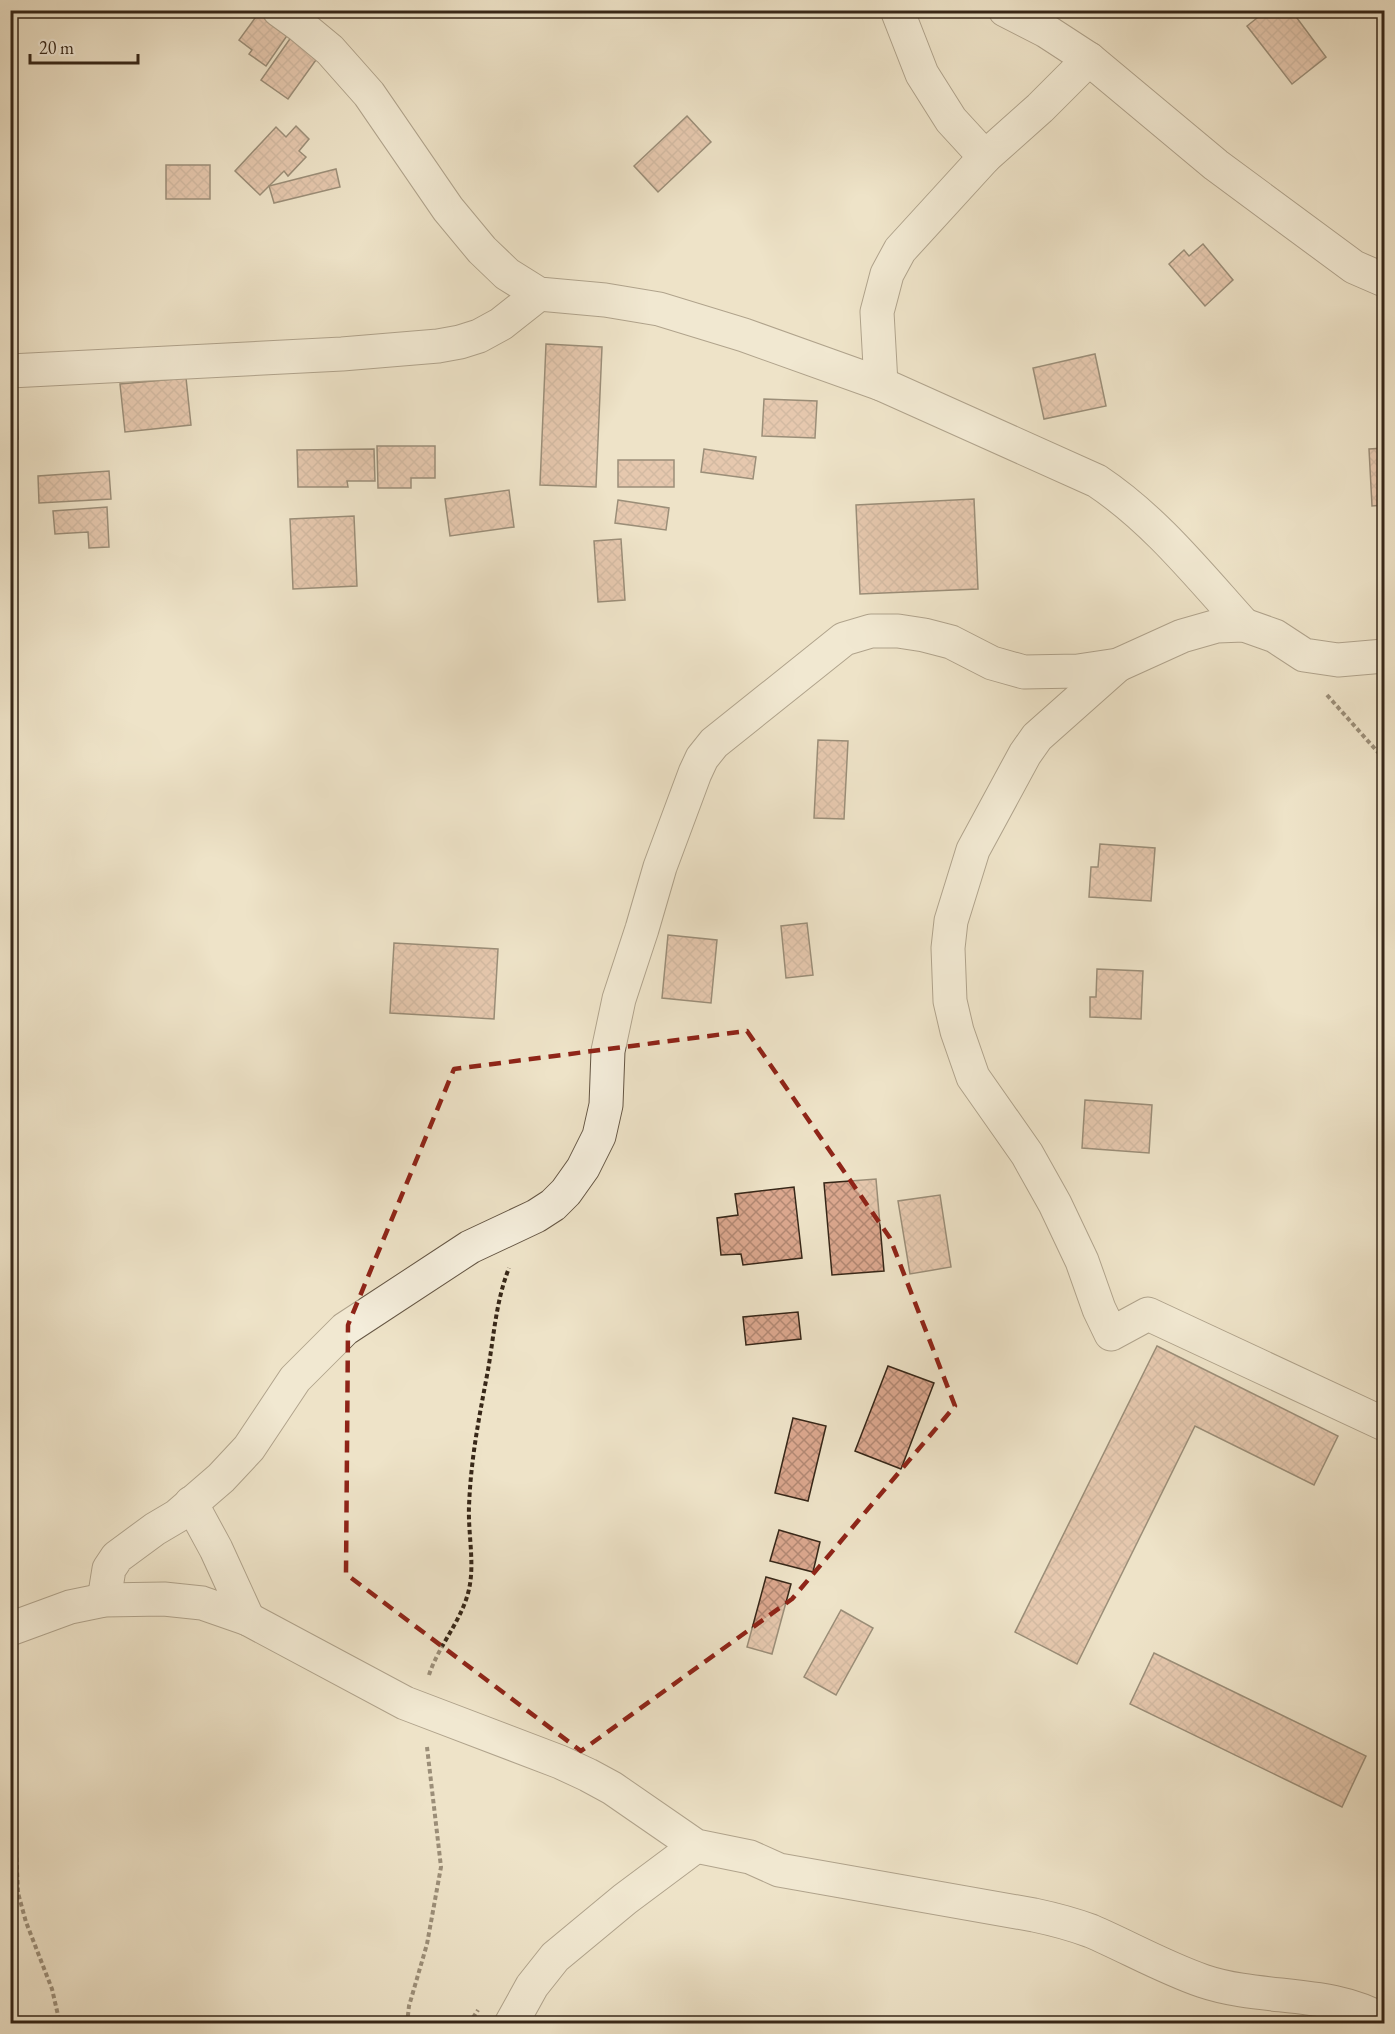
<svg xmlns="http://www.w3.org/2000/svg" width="1395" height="2034" viewBox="0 0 1395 2034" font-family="'EB Garamond',serif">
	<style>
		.building { fill: url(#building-cross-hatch); stroke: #372718; stroke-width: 1.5 }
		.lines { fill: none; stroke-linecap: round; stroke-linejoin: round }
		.minor-casing { stroke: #655644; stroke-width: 35 }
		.path { stroke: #372718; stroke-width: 4; stroke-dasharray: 4.5 3; stroke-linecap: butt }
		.minor { stroke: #f4eddb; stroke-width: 33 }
		.marked { fill: none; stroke: #8f2418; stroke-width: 4.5; stroke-dasharray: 12 8; stroke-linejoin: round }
	</style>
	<defs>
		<pattern id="building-cross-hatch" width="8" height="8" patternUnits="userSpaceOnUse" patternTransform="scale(1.5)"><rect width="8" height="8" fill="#dba78e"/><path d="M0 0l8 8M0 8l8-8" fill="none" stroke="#b28873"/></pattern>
	</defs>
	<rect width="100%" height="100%" fill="#eee3c8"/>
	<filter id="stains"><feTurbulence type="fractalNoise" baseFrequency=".00333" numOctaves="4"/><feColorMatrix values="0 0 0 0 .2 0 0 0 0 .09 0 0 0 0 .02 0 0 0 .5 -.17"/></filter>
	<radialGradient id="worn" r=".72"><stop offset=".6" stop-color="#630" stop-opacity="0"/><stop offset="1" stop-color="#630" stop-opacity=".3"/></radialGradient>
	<g class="building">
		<polygon points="261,10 264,10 291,30 266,66 249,54 252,50 239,40"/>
		<polygon points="1267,10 1291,10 1326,57 1292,84 1247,26"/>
		<polygon points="294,33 321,53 288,99 261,80"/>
		<polygon points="687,116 711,142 658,192 634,166"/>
		<polygon points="296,126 309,139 299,151 306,157 288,176 284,171 260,195 235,171 276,127 286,137"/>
		<rect x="166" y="165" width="44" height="34"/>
		<polygon points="336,169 340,187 274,203 269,186"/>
		<polygon points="1203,244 1233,280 1205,306 1169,264 1184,250 1189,256"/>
		<polygon points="546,344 602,347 596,487 540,485"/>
		<polygon points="1095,354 1106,406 1044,419 1033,368"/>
		<polygon points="186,378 191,425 125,432 120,384"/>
		<polygon points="16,393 18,439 10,439 10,394"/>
		<polygon points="764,399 817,401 815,438 762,436"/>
		<polygon points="377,446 435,446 435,478 411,478 411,488 378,488"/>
		<polygon points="1384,448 1384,505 1372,506 1369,449"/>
		<polygon points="374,449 375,481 347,481 348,487 298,487 297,450"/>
		<polygon points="704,449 756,457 753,479 701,472"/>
		<rect x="618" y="460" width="56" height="27"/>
		<polygon points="109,471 111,499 39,503 38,476"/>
		<polygon points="509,490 514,527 450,536 445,499"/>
		<polygon points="974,499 978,589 860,594 856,505"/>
		<polygon points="618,500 669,508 666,530 615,523"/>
		<polygon points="107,507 109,547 89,548 88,532 55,534 53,511"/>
		<polygon points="354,516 357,586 293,589 290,519"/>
		<polygon points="621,539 625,600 598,602 594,541"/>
		<polygon points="818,740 848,741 844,819 814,818"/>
		<polygon points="1100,844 1155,848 1151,901 1089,897 1091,867 1098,867"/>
		<polygon points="807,923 813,975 786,978 781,926"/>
		<polygon points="668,935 717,940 711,1003 662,998"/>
		<polygon points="394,943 498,949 494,1019 390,1013"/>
		<polygon points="1097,969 1143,971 1141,1019 1090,1017 1090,997 1096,997"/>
		<polygon points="1085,1100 1152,1105 1149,1153 1082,1148"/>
		<polygon points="876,1179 884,1271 832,1275 824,1183"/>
		<polygon points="794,1187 802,1258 743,1265 741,1254 721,1255 717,1218 738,1215 735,1194"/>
		<polygon points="940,1195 951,1267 910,1274 898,1201"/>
		<polygon points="798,1312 801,1339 746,1345 743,1317"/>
		<polygon points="1157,1346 1338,1436 1314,1485 1195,1426 1077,1664 1015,1632"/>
		<polygon points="888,1366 934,1383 901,1469 855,1451"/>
		<polygon points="793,1418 826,1426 808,1501 775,1493"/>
		<polygon points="779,1530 820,1542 813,1572 770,1561"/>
		<polygon points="766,1577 791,1584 772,1654 747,1647"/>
		<polygon points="841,1610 873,1628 836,1695 804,1677"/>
		<polygon points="1154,1653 1366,1756 1342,1807 1130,1704"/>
	</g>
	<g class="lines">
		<g class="minor-casing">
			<g id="minor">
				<path d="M 279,10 L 301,26 L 330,50 L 369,94 L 448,209 L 482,250 L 507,274 L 539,294 L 605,300 L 659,309 L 744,335 L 881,384 L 1097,481 C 1154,519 1198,574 1244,625"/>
				<polyline points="897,10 922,74 951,120 985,157"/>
				<polyline points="1005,10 1046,31 1089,59 1216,165 1354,267 1384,280"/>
				<polyline points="10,371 342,354 438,346 460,342 479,336 501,324 539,294"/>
				<polyline points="881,384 877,312 887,274 900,250 985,157 1040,108 1089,59"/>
				<polyline points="1118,665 1037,737 1025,754 973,850 951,921 948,948 950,1001 957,1031 973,1077 1027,1154 1055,1204 1082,1261 1099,1309 1111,1334 1148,1314 1384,1424"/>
				<polyline points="191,1503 216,1549 248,1619"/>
				<polyline points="104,1600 109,1569 117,1557 155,1529 177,1516 221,1478 249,1448 295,1379 345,1329 470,1247 536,1216 553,1205 566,1192 583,1168 599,1136 606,1105 608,1051 619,999 642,929 660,867 695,773 702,758 714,743 844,639 871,631 898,631 924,635 951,642 992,663 1024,672 1078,671 1118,665 1182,636 1217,626 1244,625 1275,636 1304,655 1338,660 1384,656"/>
				<path d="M 10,1629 L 70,1607 L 104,1600 L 164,1599 L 202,1603 L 248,1619 L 405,1703 L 560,1762 L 588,1775 L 612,1788 L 696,1846 L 750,1857 L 779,1870 L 1034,1915 C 1053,1919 1072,1924 1091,1931 C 1128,1947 1165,1968 1203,1981 C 1262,2001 1330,1989 1384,2021"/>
				<polyline points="511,2024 532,1986 555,1957 625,1899 696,1846"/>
			</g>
		</g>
		<g class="path">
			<polyline points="1327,695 1384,759"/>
			<path d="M 429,1675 C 439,1644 465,1617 470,1584 C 474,1559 468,1532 469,1506 C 471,1457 479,1418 488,1370 C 494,1335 496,1301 509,1268"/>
			<polyline points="10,1676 16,1662"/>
			<polyline points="10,1798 15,1825 18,1893 26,1922 52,1989 60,2024"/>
			<polyline points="407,2024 409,2006 427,1944 441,1867 427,1747"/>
			<polyline points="469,2024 478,2010"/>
		</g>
		<use href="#minor" class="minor"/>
	</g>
	<path d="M0 0H1395V2034H0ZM 747,1031 L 890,1238 L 955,1406 L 792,1599 L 581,1751 L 346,1574 L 348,1325 L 454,1069 Z" fill="#eee3c8" fill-opacity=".55" fill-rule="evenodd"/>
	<path class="marked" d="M 747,1031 L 890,1238 L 955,1406 L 792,1599 L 581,1751 L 346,1574 L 348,1325 L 454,1069 Z"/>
	<rect width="1395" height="2034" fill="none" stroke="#eee3c8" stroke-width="36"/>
	<rect x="12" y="12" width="1371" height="2010" fill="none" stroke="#372718" stroke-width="3"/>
	<rect x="18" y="18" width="1359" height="1998" fill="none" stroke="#372718" stroke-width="1.5"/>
	<path d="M30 54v9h108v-9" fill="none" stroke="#372718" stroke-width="3"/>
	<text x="39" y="54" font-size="18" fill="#372718" stroke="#f4eddb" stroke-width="4.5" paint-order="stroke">20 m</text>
	<rect width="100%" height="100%" filter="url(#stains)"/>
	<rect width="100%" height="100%" fill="url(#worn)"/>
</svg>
